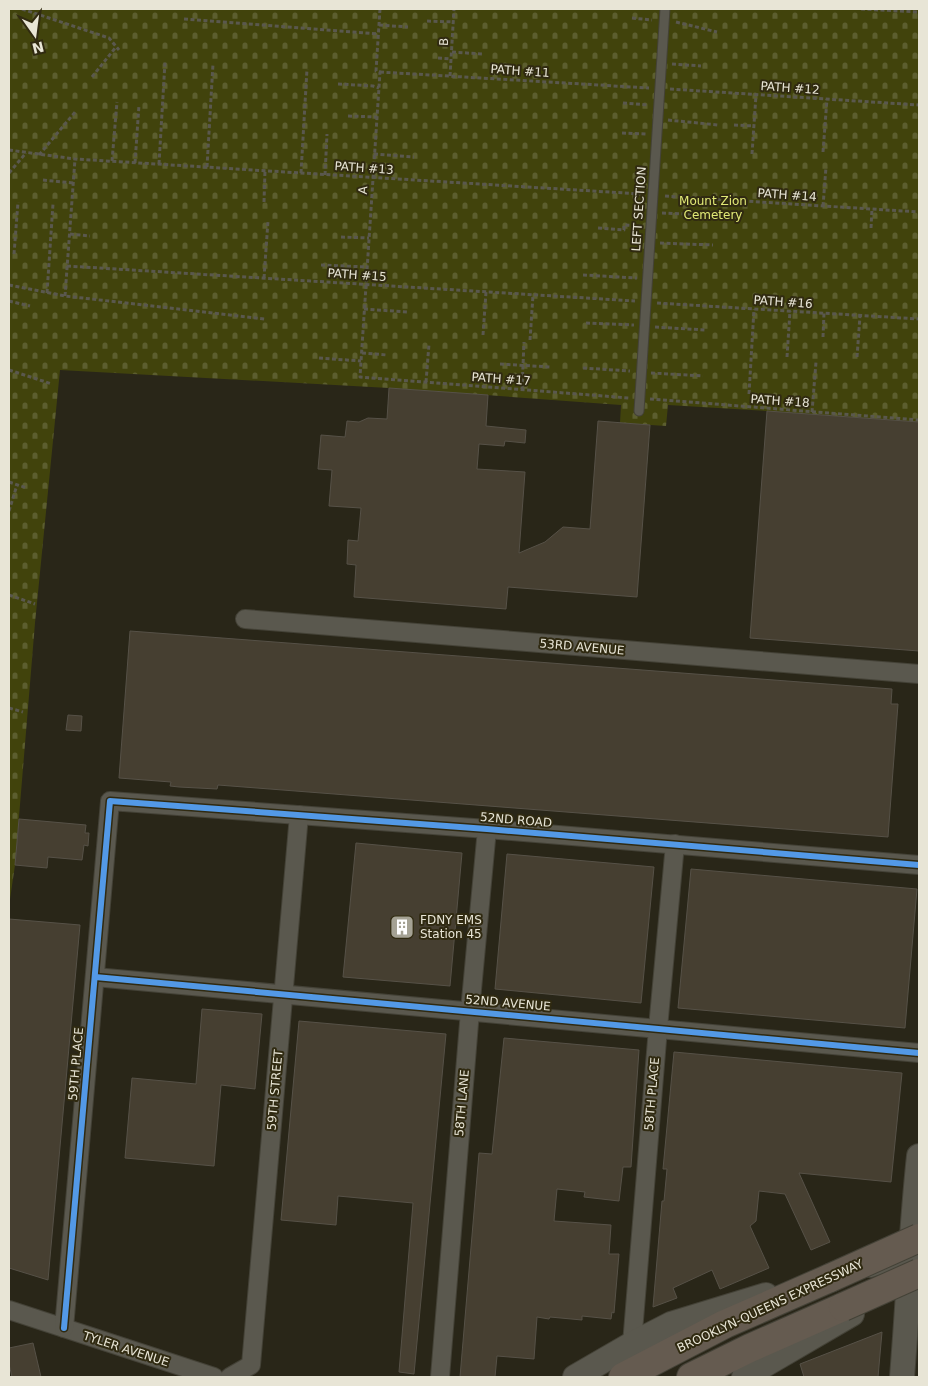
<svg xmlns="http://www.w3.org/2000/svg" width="928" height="1386" viewBox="0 0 928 1386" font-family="'DejaVu Sans',sans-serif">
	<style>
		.cemetery { fill: url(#cemetery-stones) }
		.building { fill: #463f31; stroke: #565147 }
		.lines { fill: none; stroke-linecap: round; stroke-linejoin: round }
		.lane-casing { stroke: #444237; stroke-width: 11 }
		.street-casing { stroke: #444237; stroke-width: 20 }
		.secondary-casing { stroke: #444237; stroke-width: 26 }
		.highway-casing { stroke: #444237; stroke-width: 30 }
		.path { stroke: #5a584e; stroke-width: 3; stroke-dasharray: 4 2.5; stroke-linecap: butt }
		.lane { stroke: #5a584e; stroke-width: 9 }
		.street { stroke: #5a584e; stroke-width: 18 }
		.secondary { stroke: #5a584e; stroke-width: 24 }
		.highway { stroke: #655b50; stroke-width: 28 }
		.highway-bridge-casing { stroke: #444237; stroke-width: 30; stroke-linecap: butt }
		.highway-bridge { stroke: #655b50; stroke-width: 28 }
		.cycleway-casing { stroke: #302a11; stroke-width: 9 }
		.cycleway { stroke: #5399e6; stroke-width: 6 }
		.labels { text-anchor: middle; stroke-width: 4; stroke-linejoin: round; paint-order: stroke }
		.street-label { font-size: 12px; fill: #e8e5d6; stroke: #302a11 }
		.park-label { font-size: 12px; fill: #e1e976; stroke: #302a11 }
		.poi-label { font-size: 12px; fill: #e8e5d6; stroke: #302a11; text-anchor: start }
	</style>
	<defs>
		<pattern id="cemetery-stones" width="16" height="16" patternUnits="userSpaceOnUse" patternTransform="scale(1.25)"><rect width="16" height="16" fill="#41430c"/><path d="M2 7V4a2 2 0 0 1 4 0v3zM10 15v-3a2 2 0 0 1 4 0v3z" fill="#5c5e2f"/></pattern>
	</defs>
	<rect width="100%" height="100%" fill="#292618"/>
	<polygon class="cemetery" points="9,9 919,9 919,422 767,411 668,405 666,426 620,423 621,405 389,388 60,370 35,623 15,865 9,906"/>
	<g class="building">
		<polygon points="389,388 488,395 486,426 526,430 525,443 505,441 504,446 479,444 477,469 525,472 519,553 545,542 563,527 590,529 598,421 650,425 637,597 508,587 506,609 354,597 356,565 347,564 348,540 358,541 361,508 329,506 332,470 318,469 321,435 345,437 347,421 359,422 368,418 387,419"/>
		<polygon points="767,411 919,422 919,651 750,638"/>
		<polygon points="130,631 892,689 891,704 898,704 888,837 218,785 217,789 179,787 170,786 171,782 119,778"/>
		<polygon points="68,715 82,716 81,731 66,730"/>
		<polygon points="19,819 86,825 85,833 89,833 88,846 84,845 82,860 48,857 47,868 15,865"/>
		<polygon points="356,843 462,853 450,986 343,977"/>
		<polygon points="507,854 654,867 641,1003 495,989"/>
		<polygon points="691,869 917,889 905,1028 678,1008"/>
		<polygon points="9,919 80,925 48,1280 9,1268"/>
		<polygon points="202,1009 262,1014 255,1089 221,1085 214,1166 125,1158 132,1078 196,1084"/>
		<polygon points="299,1021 446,1034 414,1374 399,1372 413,1203 338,1196 336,1225 281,1220"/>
		<polygon points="504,1038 639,1050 631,1167 623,1167 619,1201 584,1197 585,1192 557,1189 554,1221 611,1225 609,1254 619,1254 614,1313 612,1312 611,1319 582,1316 582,1320 550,1317 549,1319 537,1317 534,1359 497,1356 495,1377 460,1377 479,1153 492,1154"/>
		<polygon points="674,1052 902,1073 891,1182 799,1173 830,1242 811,1250 785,1194 759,1191 756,1221 750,1226 769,1268 720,1289 712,1270 673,1288 677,1298 653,1307 662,1201 664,1201 667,1169 663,1169"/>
		<polygon points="882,1332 878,1377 804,1377 800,1364"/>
		<polygon points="33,1343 41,1377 12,1377 9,1364 9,1348"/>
	</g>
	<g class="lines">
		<g class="lane-casing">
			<polyline id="lane" points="639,411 665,9"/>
		</g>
		<g class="street-casing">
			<g id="street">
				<polyline points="245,619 919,674"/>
				<polyline points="95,977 919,1053"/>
				<polyline points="9,1310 214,1377"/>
				<polyline points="64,1328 110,801 487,829 919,865"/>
				<polyline points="632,1344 658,1028 675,844"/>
				<polyline points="230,1377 251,1365 299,815"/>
				<polyline points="440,1377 470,1011 487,829"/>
			</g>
		</g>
		<g class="secondary-casing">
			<g id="secondary">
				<polyline points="870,1265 886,1260 910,1262"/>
				<polyline points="575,1377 632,1344 671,1324 766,1295"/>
				<polyline points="744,1377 852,1314"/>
				<path d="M 902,1377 C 908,1304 911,1230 919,1156"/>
			</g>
		</g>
		<g class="highway-casing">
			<g id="highway">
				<polyline points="623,1377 725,1324 830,1278"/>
				<polyline points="691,1377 750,1348 843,1307"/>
			</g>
		</g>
		<g class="path">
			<polyline points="22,9 109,38 119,50"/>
			<polyline points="380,9 376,71 380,72 360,377 629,398"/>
			<polyline points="861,9 919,12"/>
			<polyline points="632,18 652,20"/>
			<polyline points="184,19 378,34"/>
			<polyline points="427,21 454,22"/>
			<polyline points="676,22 717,32"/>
			<polyline points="379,25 408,27"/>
			<polyline points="452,52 482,54"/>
			<polyline points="438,58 451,59"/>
			<polyline points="672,64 701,66"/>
			<polyline points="380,72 649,88"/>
			<polyline points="450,76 454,9"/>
			<polyline points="92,77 116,47"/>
			<polyline points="338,84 373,86 379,88"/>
			<polyline points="670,89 919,105"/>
			<polyline points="623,103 648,105"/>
			<polyline points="348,116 377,117"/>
			<polyline points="668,120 718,125"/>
			<polyline points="734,125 754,126"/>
			<polyline points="622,133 646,134"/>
			<polyline points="9,150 75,159 641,194"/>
			<polyline points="823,152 827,99"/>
			<polyline points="374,154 414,157"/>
			<polyline points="752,154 756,95"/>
			<polyline points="39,155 76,111"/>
			<polyline points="112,161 117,102"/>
			<polyline points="135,163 139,105"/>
			<polyline points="159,164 165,62"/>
			<polyline points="207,167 213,64"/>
			<polyline points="9,173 26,153"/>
			<polyline points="301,173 307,69"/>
			<polyline points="325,175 327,134"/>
			<polyline points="43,180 73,183"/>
			<polyline points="665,196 919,212"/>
			<polyline points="264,202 265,171"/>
			<polyline points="823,206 826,167"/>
			<polyline points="662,213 709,215"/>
			<polyline points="598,228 624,230 624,225 640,226"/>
			<polyline points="871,228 872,209"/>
			<polyline points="70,234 90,236"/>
			<polyline points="341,237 369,238"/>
			<polyline points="660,243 713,245"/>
			<polyline points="14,254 18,202"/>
			<polyline points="321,265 367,267"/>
			<polyline points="67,266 635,301"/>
			<polyline points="583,275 637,278"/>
			<polyline points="264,278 268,221"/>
			<polyline points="9,285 65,296 265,319"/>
			<polyline points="47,293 53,204"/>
			<polyline points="65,296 75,159"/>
			<polyline points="9,301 30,306"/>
			<polyline points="657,303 919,319"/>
			<polyline points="364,309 407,312"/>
			<polyline points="586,323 634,325"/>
			<polyline points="655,327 705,330"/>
			<polyline points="483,335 486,292"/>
			<polyline points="823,337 824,313"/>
			<polyline points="530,340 533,295"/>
			<polyline points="362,353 387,355"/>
			<polyline points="787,357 790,311"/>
			<polyline points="857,357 860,316"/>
			<polyline points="319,358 361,361"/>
			<polyline points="500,364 550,367"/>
			<polyline points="583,368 630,371"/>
			<polyline points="9,370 52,384"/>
			<polyline points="651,373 703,376"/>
			<polyline points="426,382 429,344"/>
			<polyline points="522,389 524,342"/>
			<polyline points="749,394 754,309"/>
			<polyline points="650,399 919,420"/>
			<polyline points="812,412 816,362"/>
			<polyline points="9,482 27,488"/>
			<polyline points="9,511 17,485"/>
			<polyline points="9,595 35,604"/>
			<polyline points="9,708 23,712"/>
		</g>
		<use href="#lane" class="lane"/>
		<use href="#street" class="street"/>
		<use href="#secondary" class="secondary"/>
		<use href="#highway" class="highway"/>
		<g class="highway-bridge-casing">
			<g id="highway-bridge">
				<polyline points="830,1278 919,1238"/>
				<polyline points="843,1307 919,1273"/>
			</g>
		</g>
		<use href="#highway-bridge" class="highway-bridge"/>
		<g class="cycleway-casing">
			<g id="cycleway">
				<polyline points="95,977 919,1053"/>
				<polyline points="64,1328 110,801 487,829 919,865"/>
			</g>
		</g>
		<use href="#cycleway" class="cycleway"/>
	</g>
	<defs>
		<g id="building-square" transform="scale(1.25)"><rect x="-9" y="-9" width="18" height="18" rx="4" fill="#a5a294" stroke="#302a11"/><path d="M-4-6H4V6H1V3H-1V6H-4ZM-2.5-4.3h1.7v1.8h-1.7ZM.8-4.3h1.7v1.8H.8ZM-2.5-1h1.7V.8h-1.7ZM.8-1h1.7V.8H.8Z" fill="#fff"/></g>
	</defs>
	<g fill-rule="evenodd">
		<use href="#building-square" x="402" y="927"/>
	</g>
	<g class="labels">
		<g class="street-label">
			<text transform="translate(444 42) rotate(-87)" y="4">B</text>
			<text transform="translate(520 71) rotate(4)" y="4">PATH #11</text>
			<text transform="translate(790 88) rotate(4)" y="4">PATH #12</text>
			<text transform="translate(364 168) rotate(4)" y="4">PATH #13</text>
			<text transform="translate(363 190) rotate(-86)" y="4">A</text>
			<text transform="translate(787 195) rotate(4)" y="4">PATH #14</text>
			<text transform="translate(639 209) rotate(-86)" y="4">LEFT SECTION</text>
			<text transform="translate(357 275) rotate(4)" y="4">PATH #15</text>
			<text transform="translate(783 302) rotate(4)" y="4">PATH #16</text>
			<text transform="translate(501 379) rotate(4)" y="4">PATH #17</text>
			<text transform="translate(780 401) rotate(4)" y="4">PATH #18</text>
			<text transform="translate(582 647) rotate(5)" y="4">53RD AVENUE</text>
			<text transform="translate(516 820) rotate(5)" y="4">52ND ROAD</text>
			<text transform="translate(508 1003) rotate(5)" y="4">52ND AVENUE</text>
			<text transform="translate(76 1064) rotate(-85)" y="4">59TH PLACE</text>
			<text transform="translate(275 1090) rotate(-85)" y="4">59TH STREET</text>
			<text transform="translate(652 1094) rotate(-85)" y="4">58TH PLACE</text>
			<text transform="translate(462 1103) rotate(-85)" y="4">58TH LANE</text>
			<text transform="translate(770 1306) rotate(-25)" y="4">BROOKLYN-QUEENS EXPRESSWAY</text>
			<text transform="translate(126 1349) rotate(18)" y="4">TYLER AVENUE</text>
		</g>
		<g class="park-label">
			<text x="713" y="205">Mount Zion<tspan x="713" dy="14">Cemetery</tspan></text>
		</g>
		<g class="poi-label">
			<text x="420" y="924">FDNY EMS<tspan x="420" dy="14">Station 45</tspan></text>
		</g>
	</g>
	<rect width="928" height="1386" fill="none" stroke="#e8e5d6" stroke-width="20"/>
	<g transform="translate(35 35) rotate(166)" stroke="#302a11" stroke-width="4" paint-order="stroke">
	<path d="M0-4L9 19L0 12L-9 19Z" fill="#e8e5d6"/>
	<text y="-8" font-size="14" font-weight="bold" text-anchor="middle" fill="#e8e5d6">N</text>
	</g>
</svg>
